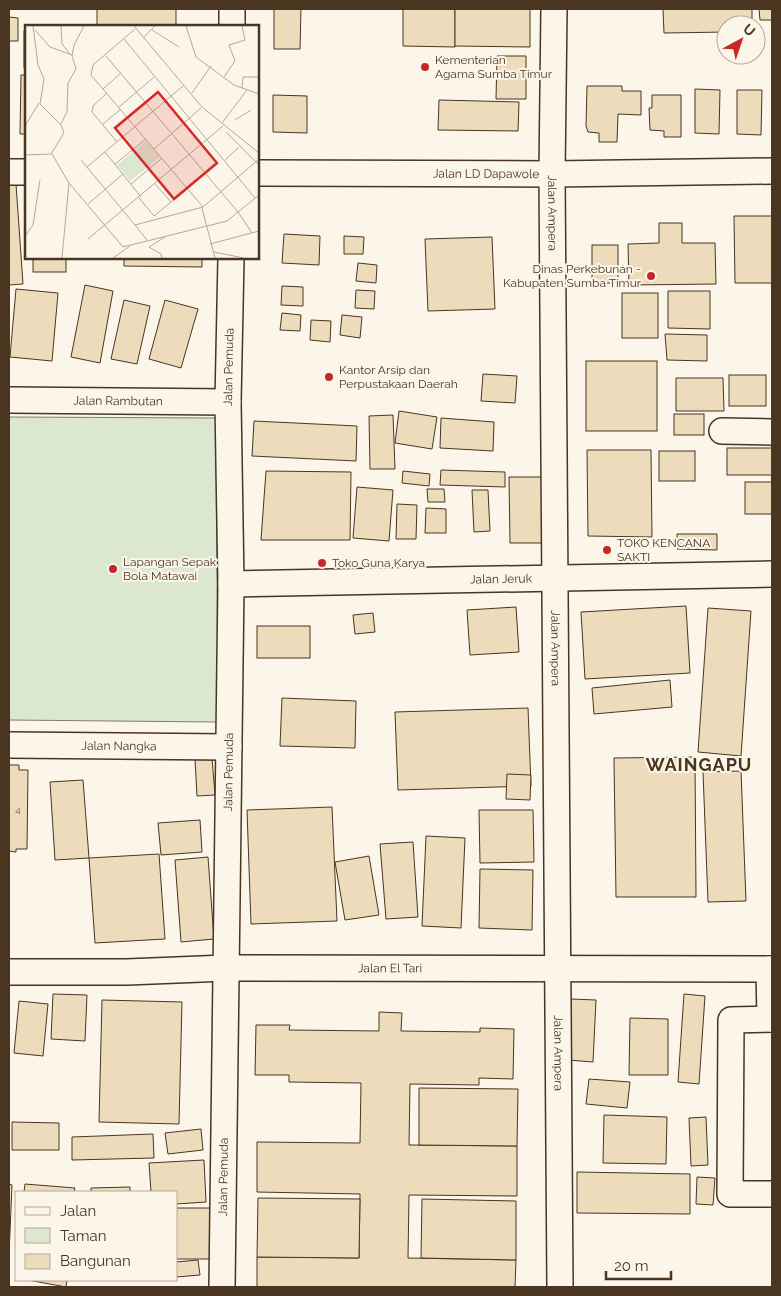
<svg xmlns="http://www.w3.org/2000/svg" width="781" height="1296" viewBox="0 0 781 1296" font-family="Raleway,sans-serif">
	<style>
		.green { fill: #dce7d0; stroke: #887966 }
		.building { fill: #ecdcbc; stroke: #4a3520 }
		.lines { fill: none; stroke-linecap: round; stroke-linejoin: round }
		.minor-casing { stroke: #4a3520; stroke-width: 28 }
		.minor { stroke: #fbf6e9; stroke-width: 25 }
		.poi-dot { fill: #c62828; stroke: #fbf6e9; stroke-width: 2 }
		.labels { text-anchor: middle; stroke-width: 4; stroke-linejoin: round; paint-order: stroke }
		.number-label { font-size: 10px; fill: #725f47 }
		.poi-label { font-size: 12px; fill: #4a3520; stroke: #fbf6e9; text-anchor: start }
		.street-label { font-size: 12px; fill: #4a3520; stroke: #fbf6e9 }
		.district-label { font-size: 18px; font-weight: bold; letter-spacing: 1px; fill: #4a3520; stroke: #fbf6e9 }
		.inset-road { fill: none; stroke: #b4a999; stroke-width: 1 }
		.view { fill: #d62828; fill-opacity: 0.15; stroke: #d62828; stroke-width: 2.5 }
		.inset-edge { fill: none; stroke: #4a3520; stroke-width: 2.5 }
	</style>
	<rect width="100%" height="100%" fill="#fbf6e9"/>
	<polygon class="green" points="9,417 216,418 218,722 9,720"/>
	<g class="building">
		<polygon points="97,9 176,9 176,26 97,25"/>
		<polygon points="274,9 301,9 300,49 274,49"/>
		<polygon points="403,9 455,9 455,47 403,46"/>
		<polygon points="455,9 530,9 530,47 455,46"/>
		<polygon points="663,9 752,9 752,25 726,25 726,32 664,33"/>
		<polygon points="759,9 772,9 772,20 760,20"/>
		<polygon points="9,17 18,18 18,41 9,41"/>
		<rect x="24" y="31" width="2" height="36"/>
		<polygon points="497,56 526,56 526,99 496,99"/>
		<polygon points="21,75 26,75 26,134 20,134"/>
		<polygon points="587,86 622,86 622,91 641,91 641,115 618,114 617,142 599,142 599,133 588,132 586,126"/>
		<polygon points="695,89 720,90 719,134 695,133"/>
		<polygon points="737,90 762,90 761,135 737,134"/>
		<polygon points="273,95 307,96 307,133 273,132"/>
		<polygon points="652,95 681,95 681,137 664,137 664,131 650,130 649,108 652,108"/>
		<polygon points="439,100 519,102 518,131 438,130"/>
		<polygon points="16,184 23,284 9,285 9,185"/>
		<polygon points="734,216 772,216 772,283 735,283"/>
		<polygon points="659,223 682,223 682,243 715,243 716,284 629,285 628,244 659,243"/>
		<polygon points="284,234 320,236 319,265 282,263"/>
		<polygon points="344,236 364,237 363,254 344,254"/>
		<polygon points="492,237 495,309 428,311 425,239"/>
		<rect x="592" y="245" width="26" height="38"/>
		<rect x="33" y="258" width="33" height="14"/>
		<polygon points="124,258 202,258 202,267 124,266"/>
		<polygon points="358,263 377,265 376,283 356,281"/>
		<polygon points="85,285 113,291 100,363 71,357"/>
		<polygon points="282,286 303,287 303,306 281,305"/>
		<polygon points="16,289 58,293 52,361 10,357"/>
		<polygon points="356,290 375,291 374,309 355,308"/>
		<polygon points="668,291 710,291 710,329 668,328"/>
		<rect x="622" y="293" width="36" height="45"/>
		<polygon points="124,300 150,306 137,364 111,359"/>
		<polygon points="165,300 198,309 181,368 149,359"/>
		<polygon points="282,313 301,315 300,331 280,330"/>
		<polygon points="342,315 362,317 360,338 340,335"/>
		<polygon points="311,320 331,321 330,342 310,340"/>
		<polygon points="665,334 707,335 707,361 667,360"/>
		<rect x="586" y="361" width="71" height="70"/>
		<polygon points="483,374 517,376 515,403 481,401"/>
		<rect x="729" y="375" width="37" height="31"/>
		<polygon points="676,378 723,378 724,411 676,411"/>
		<polygon points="399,411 437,417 432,449 395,443"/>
		<rect x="674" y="414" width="30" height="21"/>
		<polygon points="393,415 395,469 370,469 369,416"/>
		<polygon points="441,418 494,422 493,451 440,448"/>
		<polygon points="254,421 357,426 356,461 252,456"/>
		<rect x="727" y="448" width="45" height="27"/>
		<polygon points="587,450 651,450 652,537 588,536"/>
		<rect x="659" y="451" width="36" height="30"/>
		<polygon points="441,470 505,472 505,487 440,485"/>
		<polygon points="266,471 351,472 350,540 261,540"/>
		<polygon points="403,471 430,474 429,486 402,483"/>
		<polygon points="509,477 544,477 544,543 510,543"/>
		<rect x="745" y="482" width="27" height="32"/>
		<polygon points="357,487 393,490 389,541 353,538"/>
		<polygon points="427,489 444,489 445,502 428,502"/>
		<polygon points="472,490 488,490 490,531 474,532"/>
		<polygon points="397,504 417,505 416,539 396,539"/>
		<polygon points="426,508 446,509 446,533 425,533"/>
		<polygon points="677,534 717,534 717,550 677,549"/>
		<polygon points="686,606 690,673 585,679 581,612"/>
		<polygon points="516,607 519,652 470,655 467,610"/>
		<polygon points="708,608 751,611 741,756 698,752"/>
		<polygon points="373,613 375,632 355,634 353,615"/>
		<rect x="257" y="626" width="53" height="32"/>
		<polygon points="670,680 672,707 594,714 592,688"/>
		<polygon points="282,698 356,701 355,748 280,746"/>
		<polygon points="528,708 531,786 398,790 395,712"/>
		<polygon points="695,757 696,897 616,897 614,758"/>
		<polygon points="212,758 215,795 197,796 195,759"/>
		<polygon points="9,765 19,765 19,770 28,770 27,849 16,849 16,852 9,851"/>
		<polygon points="741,771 746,901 708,902 703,772"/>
		<polygon points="507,774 531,775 530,800 506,799"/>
		<polygon points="83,780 89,858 55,860 50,782"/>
		<polygon points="332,807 337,921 251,924 247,810"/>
		<polygon points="479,810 533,810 534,862 480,863"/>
		<polygon points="200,820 202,852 161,855 158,823"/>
		<polygon points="426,836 465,838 461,928 422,926"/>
		<polygon points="413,842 418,917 386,919 380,844"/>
		<polygon points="159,854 165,939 95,943 89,858"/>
		<polygon points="369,856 379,915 345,920 335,862"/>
		<polygon points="208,857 214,939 181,942 175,860"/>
		<polygon points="480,869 533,870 532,930 479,928"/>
		<polygon points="53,994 87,995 85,1041 51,1039"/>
		<polygon points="684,994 705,996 699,1084 678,1082"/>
		<polygon points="571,999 596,1000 593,1062 568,1060"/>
		<polygon points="102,1000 182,1002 179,1124 99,1122"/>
		<polygon points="19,1001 48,1004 43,1056 14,1053"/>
		<polygon points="379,1012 402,1013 401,1031 480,1032 480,1028 514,1029 513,1079 479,1078 479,1085 410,1084 409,1145 517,1146 517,1196 409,1195 408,1258 516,1260 515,1287 257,1287 257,1257 359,1258 360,1194 257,1192 257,1142 360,1143 361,1083 289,1082 289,1075 255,1075 256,1025 290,1025 289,1030 379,1031"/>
		<polygon points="630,1018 668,1019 668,1075 629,1075"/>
		<polygon points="589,1079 630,1082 627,1108 586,1104"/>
		<polygon points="419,1088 518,1089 517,1146 419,1145"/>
		<polygon points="604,1115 667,1117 666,1164 603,1163"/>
		<polygon points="706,1117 708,1165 691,1166 689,1118"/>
		<polygon points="12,1122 59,1123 59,1150 12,1150"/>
		<polygon points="201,1129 203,1150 168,1154 165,1133"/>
		<polygon points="153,1134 154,1158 72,1160 72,1137"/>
		<polygon points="204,1160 206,1202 176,1204 176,1192 151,1192 149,1163"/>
		<polygon points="577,1172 690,1174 690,1214 577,1213"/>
		<polygon points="697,1177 715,1178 713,1205 696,1204"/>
		<polygon points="9,1184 12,1185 9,1255"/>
		<polygon points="25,1184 75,1188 74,1192 24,1192"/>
		<polygon points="130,1187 130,1192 91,1192 91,1188"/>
		<polygon points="258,1198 360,1199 359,1258 257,1257"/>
		<polygon points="422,1199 516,1201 516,1260 421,1258"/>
		<rect x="176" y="1208" width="34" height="51"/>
		<polygon points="198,1260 200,1275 176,1277 176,1262"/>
		<polygon points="28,1280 67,1280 66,1287"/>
	</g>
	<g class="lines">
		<g class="minor-casing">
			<g id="minor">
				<polyline points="232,9 232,26"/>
				<path id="s1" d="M 554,9 L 552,174 L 560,1287"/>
				<polyline points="9,172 26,172"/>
				<path id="s2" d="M 258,173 L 552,174 L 772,171"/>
				<path id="s3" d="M 9,400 L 228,402"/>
				<polyline points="722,431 772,432"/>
				<path id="s4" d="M 231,584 L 772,574"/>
				<path id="s5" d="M 9,745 L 229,747"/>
				<polyline points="769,969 770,1019"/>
				<path id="s6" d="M 9,972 L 127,972 L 226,968 L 772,969"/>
				<polyline points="772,1019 731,1020 730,1194 772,1194"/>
				<path id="s7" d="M 222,1287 L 231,584 L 228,402 L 231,258"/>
			</g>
		</g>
		<use href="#minor" class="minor"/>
	</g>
	<g class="poi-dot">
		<circle cx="425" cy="67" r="5"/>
		<circle cx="651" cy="276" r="5"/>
		<circle cx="329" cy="377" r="5"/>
		<circle cx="607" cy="550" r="5"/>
		<circle cx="322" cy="563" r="5"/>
		<circle cx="113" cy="569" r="5"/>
	</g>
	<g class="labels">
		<g class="number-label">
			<text x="18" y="813">4</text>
		</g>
		<g class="poi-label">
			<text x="435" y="64">Kementerian<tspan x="435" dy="14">Agama Sumba Timur</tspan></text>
			<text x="641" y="273" text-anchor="end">Dinas Perkebunan -<tspan x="641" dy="14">Kabupaten Sumba Timur</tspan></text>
			<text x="339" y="374">Kantor Arsip dan<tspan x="339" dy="14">Perpustakaan Daerah</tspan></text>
			<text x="617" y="547">TOKO KENCANA<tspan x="617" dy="14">SAKTI</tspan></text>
			<text x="123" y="566">Lapangan Sepak<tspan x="123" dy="14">Bola Matawai</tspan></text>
			<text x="332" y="567">Toko Guna Karya</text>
		</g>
		<g class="street-label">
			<text dy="4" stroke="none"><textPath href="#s2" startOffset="228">Jalan LD Dapawole</textPath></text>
			<text dy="4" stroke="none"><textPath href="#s1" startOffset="204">Jalan Ampera</textPath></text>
			<text dy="4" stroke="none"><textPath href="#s7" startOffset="920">Jalan Pemuda</textPath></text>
			<text dy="4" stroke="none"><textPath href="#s3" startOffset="109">Jalan Rambutan</textPath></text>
			<text dy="4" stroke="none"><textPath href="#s4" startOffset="270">Jalan Jeruk</textPath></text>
			<text dy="4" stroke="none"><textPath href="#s1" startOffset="639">Jalan Ampera</textPath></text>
			<text dy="4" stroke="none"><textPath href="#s5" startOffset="110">Jalan Nangka</textPath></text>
			<text dy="4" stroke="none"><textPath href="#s7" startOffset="515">Jalan Pemuda</textPath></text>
			<text dy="4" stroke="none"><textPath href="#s6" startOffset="381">Jalan El Tari</textPath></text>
			<text dy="4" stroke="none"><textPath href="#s1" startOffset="1044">Jalan Ampera</textPath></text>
			<text dy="4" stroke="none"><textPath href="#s7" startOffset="110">Jalan Pemuda</textPath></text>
		</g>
		<g class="district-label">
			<text x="699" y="771">WAINGAPU</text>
		</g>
	</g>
	<g transform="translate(25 25)">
		<rect width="234" height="234" fill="#fbf6e9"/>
		<path d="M 121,116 L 135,132 L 105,156 L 92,140 Z" fill="#dce7d0"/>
		<path class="inset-road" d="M 36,1 L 37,19 L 45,29M 109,1 L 177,82 L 234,128M 161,1 L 171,32 L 209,60 L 234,69M 110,4 L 68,40 L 66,50 L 178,182M 10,5 L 25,22 L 47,30M 127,5 L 154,22M 119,12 L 130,1M 99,14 L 230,173M 81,31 L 213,187 L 227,208M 199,52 L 210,36 L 204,20 L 220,15 L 217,1M 217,63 L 218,52 L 234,52M 78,64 L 96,48M 82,68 L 68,81 L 67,87 L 92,117M 167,68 L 186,41M 94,82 L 129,52M 210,95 L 226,85M 197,98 L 222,65M 36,99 L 42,87 L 43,58 L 51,44 L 47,31 L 49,20 L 59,1M 78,99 L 96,84M 0,101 L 14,78M 201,107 L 234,140M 129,124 L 176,83M 80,127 L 116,172M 27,129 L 44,158 L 98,222 L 202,196 L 234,170M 0,130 L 26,129 L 39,108 L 36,100 L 15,79 L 19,54 L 13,40 L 8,1M 56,135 L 110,200 L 178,182 L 234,134M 200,135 L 214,122M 90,139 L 121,114M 62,142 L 158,61M 106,159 L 137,133M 130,159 L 146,177M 114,173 L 129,191M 63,179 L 98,149M 177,183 L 190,233M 129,191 L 162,164M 110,200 L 122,215M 0,211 L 8,200 L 15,155M 63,214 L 198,101M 185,219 L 234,206M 189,227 L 219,233M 37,233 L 44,158M 88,233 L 105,221M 137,233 L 136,229 L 124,222 L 140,212"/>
		<path class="view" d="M 133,67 L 192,138 L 149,174 L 90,103 Z"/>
		<rect width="234" height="234" class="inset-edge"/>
	</g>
	<rect width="781" height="1296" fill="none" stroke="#4a3520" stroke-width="20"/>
	<rect x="15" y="1191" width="162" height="90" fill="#fbf6e9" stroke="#b4a999"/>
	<rect x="25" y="1207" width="25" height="8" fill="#fbf6e9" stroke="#b4a999"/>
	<text x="60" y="1216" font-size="15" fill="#4a3520">Jalan</text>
	<rect x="25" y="1228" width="25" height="15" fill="#dce7d0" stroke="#b4a999"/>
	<text x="60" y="1241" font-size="15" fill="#4a3520">Taman</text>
	<rect x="25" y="1254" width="25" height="15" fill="#ecdcbc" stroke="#b4a999"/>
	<text x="60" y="1266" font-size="15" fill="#4a3520">Bangunan</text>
	<g transform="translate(741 40) rotate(40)"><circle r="24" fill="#fbf6e9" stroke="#b4a999"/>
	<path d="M0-4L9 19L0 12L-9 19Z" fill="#c62828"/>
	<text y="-8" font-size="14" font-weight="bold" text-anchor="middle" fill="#4a3520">U</text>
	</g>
	<path d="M606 1271v8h65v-8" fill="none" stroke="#4a3520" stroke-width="2.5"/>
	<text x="614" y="1271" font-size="15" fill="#4a3520" stroke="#fbf6e9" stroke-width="4" paint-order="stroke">20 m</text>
</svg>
